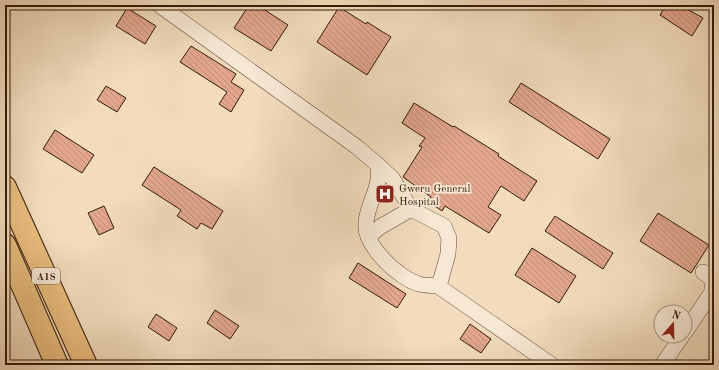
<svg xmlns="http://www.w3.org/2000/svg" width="719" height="370" viewBox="0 0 719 370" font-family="'Old Standard TT',serif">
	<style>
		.building { fill: url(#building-back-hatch); stroke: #331a08 }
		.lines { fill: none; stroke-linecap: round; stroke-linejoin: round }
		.minor-casing { stroke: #634a35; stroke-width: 16 }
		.highway-casing { stroke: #331a08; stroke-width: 24 }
		.minor { stroke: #f7e8d4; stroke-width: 15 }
		.highway { stroke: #e9be7e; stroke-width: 22 }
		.labels { text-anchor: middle; stroke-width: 3.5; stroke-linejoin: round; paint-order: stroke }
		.shield { fill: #f7e8d4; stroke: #6e5845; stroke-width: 1 }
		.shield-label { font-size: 10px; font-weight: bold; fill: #331a08 }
		.poi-label { font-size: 11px; fill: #331a08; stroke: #f7e8d4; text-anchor: start }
	</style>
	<defs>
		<pattern id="building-back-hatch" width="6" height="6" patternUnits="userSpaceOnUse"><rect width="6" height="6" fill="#e2a68d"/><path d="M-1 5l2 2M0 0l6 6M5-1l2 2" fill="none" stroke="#c28e78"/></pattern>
	</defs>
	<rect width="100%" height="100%" fill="#f2dcbd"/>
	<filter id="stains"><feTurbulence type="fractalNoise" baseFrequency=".005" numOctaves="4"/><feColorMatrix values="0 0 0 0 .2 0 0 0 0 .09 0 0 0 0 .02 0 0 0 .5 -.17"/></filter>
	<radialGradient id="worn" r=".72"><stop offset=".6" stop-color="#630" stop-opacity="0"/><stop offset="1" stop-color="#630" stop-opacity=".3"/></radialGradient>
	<g class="building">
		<polygon points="249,5 257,5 288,25 271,51 234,28"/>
		<polygon points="666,5 680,5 703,18 692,36 660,15"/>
		<polygon points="339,7 366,24 367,22 391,37 367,75 317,42"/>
		<polygon points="127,8 156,26 145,44 116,26"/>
		<polygon points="191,46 236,74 231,82 244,90 231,112 219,104 227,92 180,62"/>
		<polygon points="521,83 610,139 598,159 509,102"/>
		<polygon points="106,86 126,98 117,112 97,100"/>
		<polygon points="414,103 453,127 454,126 499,154 498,156 537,181 524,201 501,186 488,207 501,215 489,233 445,206 442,211 428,201 431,197 403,177 422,147 419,146 425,138 402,123"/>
		<polygon points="55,130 94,155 82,173 43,149"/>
		<polygon points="154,167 223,211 212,229 201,223 197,229 177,216 181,210 142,185"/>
		<polygon points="104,206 114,228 99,235 88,213"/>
		<polygon points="658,213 709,245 691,273 640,241"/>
		<polygon points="555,216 613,253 603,269 545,231"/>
		<polygon points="532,248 576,276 559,303 515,275"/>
		<polygon points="358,263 406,294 397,308 349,278"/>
		<polygon points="215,310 239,326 230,339 207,323"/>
		<polygon points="156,314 177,328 169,341 148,327"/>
		<polygon points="470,324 491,339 481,353 460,339"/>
	</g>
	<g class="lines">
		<g class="minor-casing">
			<g id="minor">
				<path d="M 159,5 L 357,147 L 378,165 C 378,170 379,175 378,180 C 376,194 367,208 366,222 C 363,245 398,278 419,284 C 425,286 432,285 438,286 L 552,365"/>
				<polyline points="378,165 393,179 411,209 444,226 449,238 448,254 441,279 438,286"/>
				<polyline points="368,237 380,227 411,209"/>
				<polyline points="685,332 712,292 712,279 703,272"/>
				<polyline points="662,365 682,336"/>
			</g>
		</g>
		<g class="highway-casing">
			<g id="highway">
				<polyline points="5,187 86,365"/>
				<polyline points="5,245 57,365"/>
			</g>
		</g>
		<use href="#minor" class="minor"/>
		<use href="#highway" class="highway"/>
	</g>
	<defs>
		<g id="hospital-square" transform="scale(1)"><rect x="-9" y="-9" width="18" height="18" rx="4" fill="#8f2418" stroke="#f7e8d4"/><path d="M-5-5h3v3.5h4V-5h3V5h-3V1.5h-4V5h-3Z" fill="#fff"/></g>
	</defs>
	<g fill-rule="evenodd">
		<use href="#hospital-square" x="385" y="194"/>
	</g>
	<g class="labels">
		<rect class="shield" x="32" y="268" width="28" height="16" rx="3"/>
		<g class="shield-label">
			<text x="46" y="280">A18</text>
		</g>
		<g class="poi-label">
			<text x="399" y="192">Gweru General<tspan x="399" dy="13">Hospital</tspan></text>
		</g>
	</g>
	<rect width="719" height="370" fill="none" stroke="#f2dcbd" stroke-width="20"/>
	<rect x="6" y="6" width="707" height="358" fill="none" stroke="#331a08" stroke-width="2"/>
	<rect x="10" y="10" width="699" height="350" fill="none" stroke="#331a08"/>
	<g transform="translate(673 324) rotate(20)"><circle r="19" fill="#f7e8d4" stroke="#a99682"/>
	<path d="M0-3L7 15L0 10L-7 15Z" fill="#8f2418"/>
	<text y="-6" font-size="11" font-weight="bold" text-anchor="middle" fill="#331a08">N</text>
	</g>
	<rect width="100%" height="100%" filter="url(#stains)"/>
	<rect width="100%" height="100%" fill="url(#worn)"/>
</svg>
